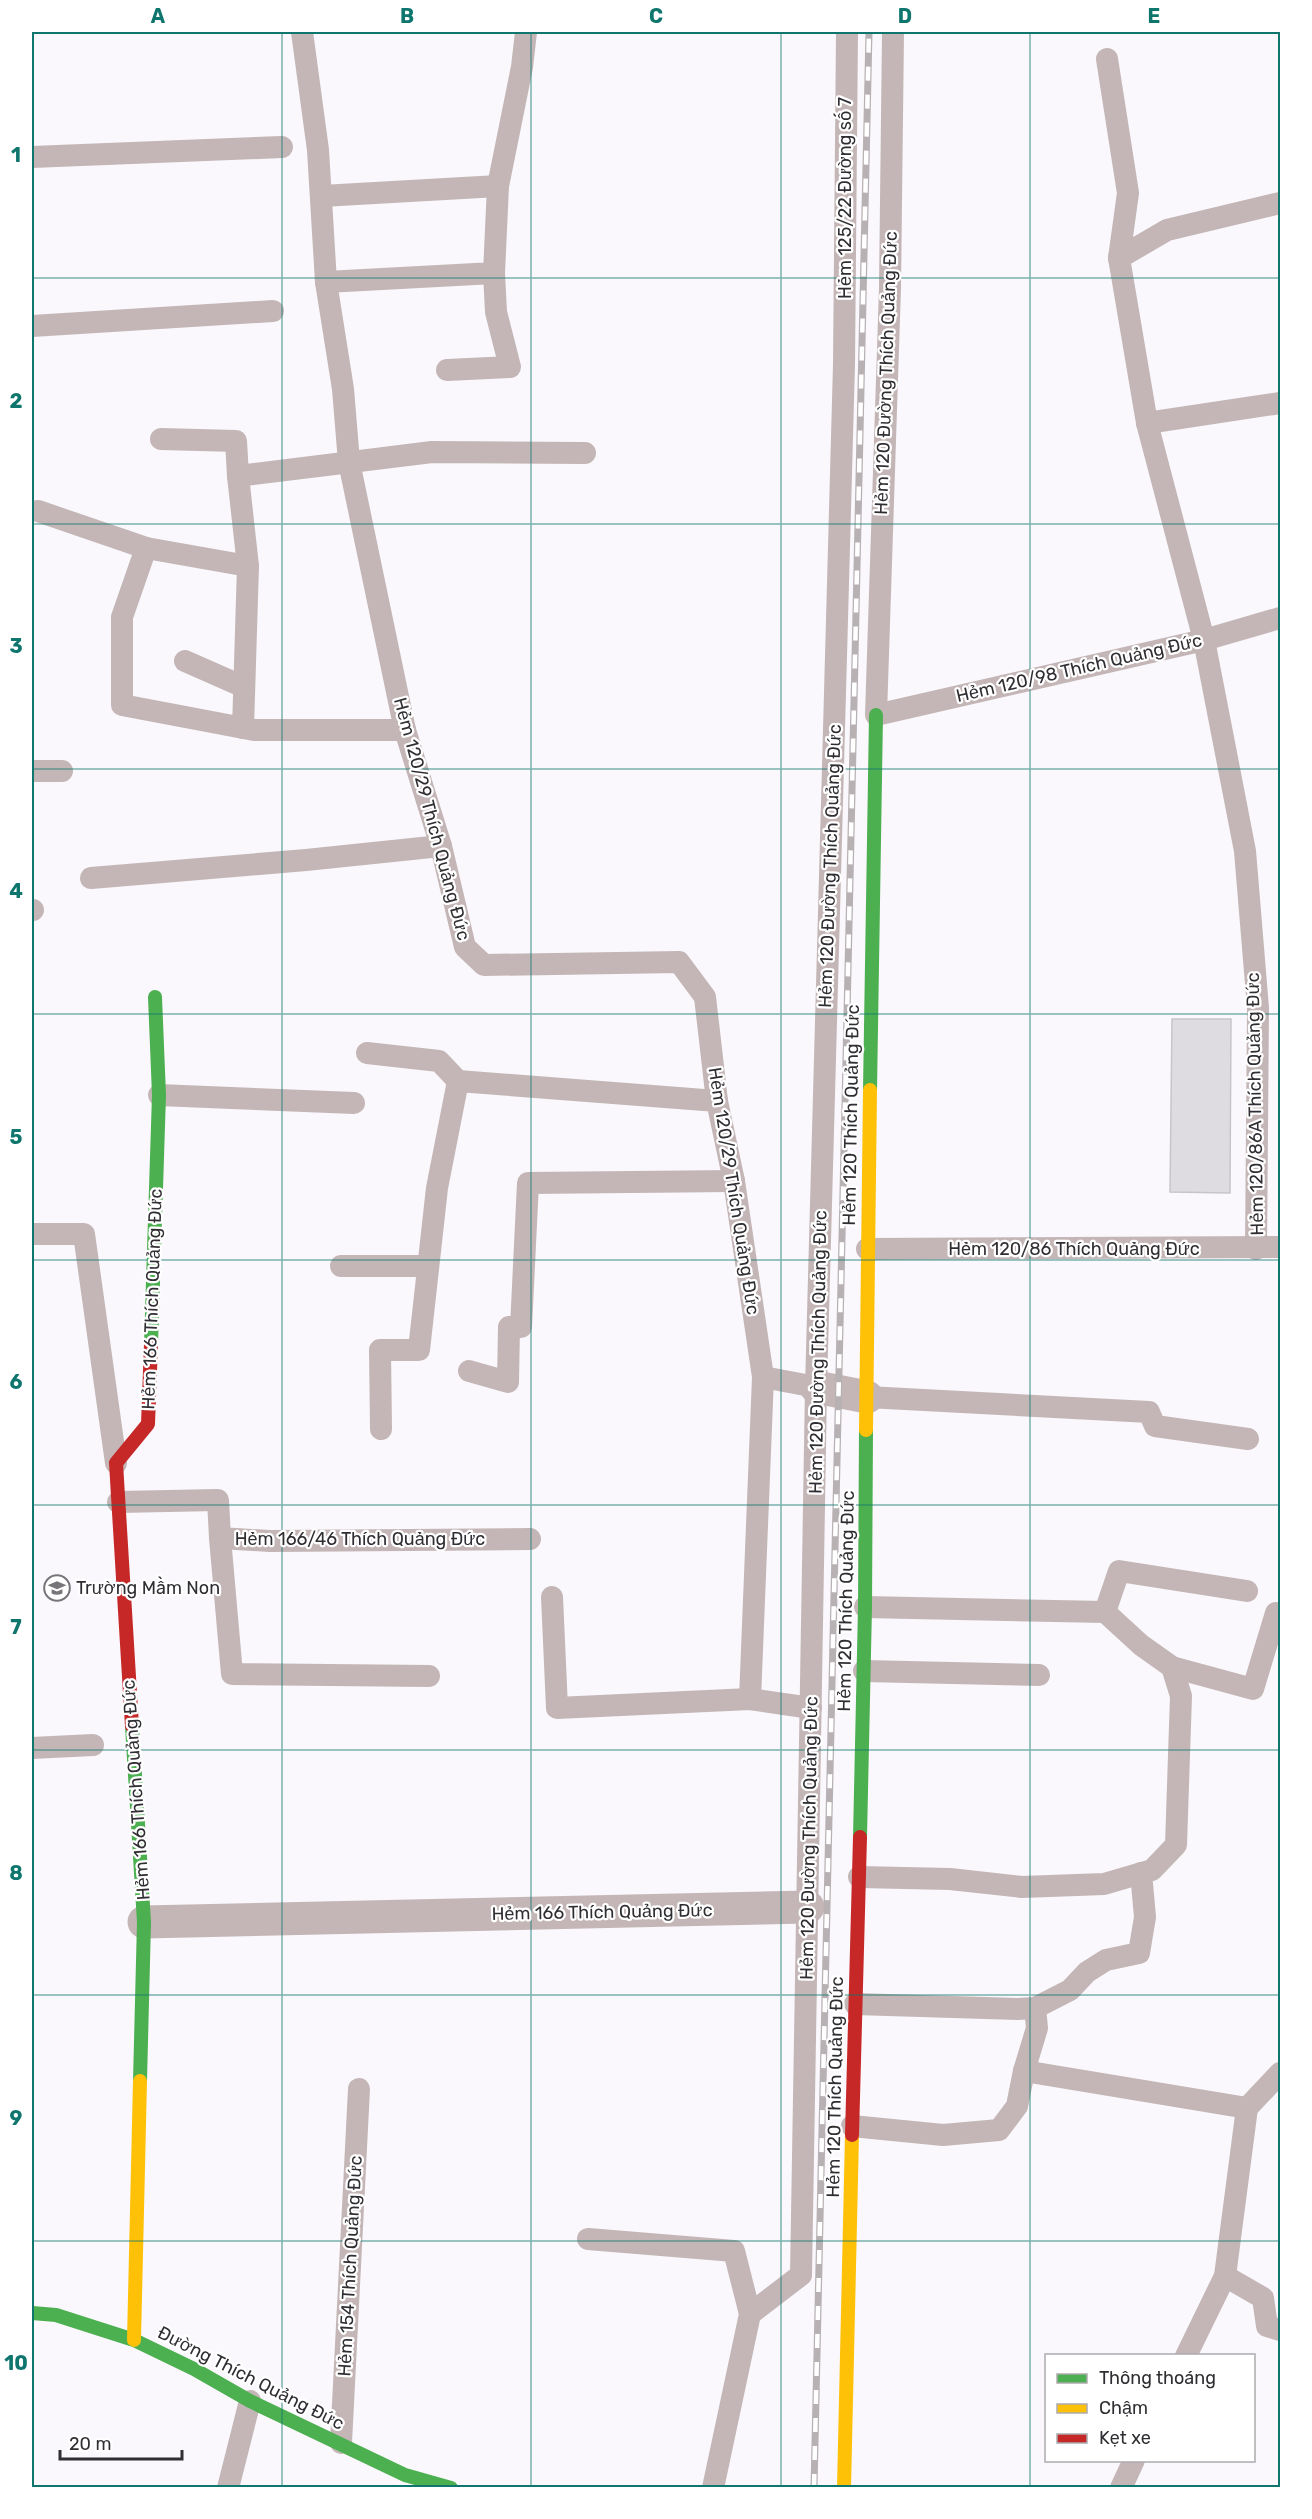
<svg xmlns="http://www.w3.org/2000/svg" width="1312" height="2519" viewBox="0 0 1312 2519" font-family="Rubik,sans-serif">
	<style>
		.building { fill: #dedce0; stroke: #c7c5c9; stroke-width: 1.5 }
		.lines { fill: none; stroke-linecap: round; stroke-linejoin: round }
		.lane { stroke: #c4b6b6; stroke-width: 22 }
		.street { stroke: #c4b6b6; stroke-width: 33 }
		.fast { stroke: #4caf50; stroke-width: 14 }
		.slow { stroke: #ffc107; stroke-width: 14 }
		.jam { stroke: #c62828; stroke-width: 14 }
		.rail-casing { stroke: #b8b1b3; stroke-width: 7 }
		.rail { stroke: #fff; stroke-width: 4.5; stroke-dasharray: 14; stroke-linecap: butt }
		.grid { fill: none; stroke: #0f766e; stroke-width: 1.5; stroke-opacity: 0.55 }
		.labels { text-anchor: middle; stroke-width: 4.5; stroke-linejoin: round; paint-order: stroke }
		.street-label { font-size: 18px; fill: #302e32; stroke: #fff }
		.poi-label { font-size: 18px; fill: #302e32; stroke: #fff; text-anchor: start }
		.neatline { fill: none; stroke: #0f766e; stroke-width: 2 }
		.grid-label { font-size: 20px; text-anchor: middle; font-weight: bold; fill: #0f766e }
	</style>
	<rect width="100%" height="100%" fill="#faf8fc"/>
	<polygon class="building" points="1172,1019 1231,1019 1230,1193 1170,1192"/>
	<g class="lines">
		<g class="lane">
			<polyline points="302,32 318,150 326,282 343,389 349,462 405,730 441,846 465,947 484,965 679,962 705,997 717,1101 734,1181 763,1377 816,1387"/>
			<polyline points="893,32 890,288 876,715 1204,640 1280,618"/>
			<polyline points="1107,59 1128,193 1119,258"/>
			<polyline points="32,157 282,147"/>
			<polyline points="498,186 522,67 526,32"/>
			<polyline points="322,196 498,186 494,273 326,282"/>
			<polyline points="32,326 273,311"/>
			<polyline points="447,370 510,367 496,312 494,273"/>
			<polyline points="1147,423 1280,403"/>
			<polyline points="161,439 236,441 238,476"/>
			<polyline points="38,511 146,548 122,617 122,705 254,730 405,730"/>
			<polyline points="146,548 248,566 243,728"/>
			<polyline points="248,566 238,476 432,452 585,453"/>
			<polyline points="185,661 244,687"/>
			<polyline points="32,771 62,771"/>
			<polyline points="91,878 306,860 441,846"/>
			<polyline points="32,910 33,910"/>
			<polyline points="367,1053 439,1061 458,1081 437,1188 419,1350 380,1350 381,1429"/>
			<polyline points="458,1081 717,1101"/>
			<polyline points="159,1095 354,1103"/>
			<polyline points="32,1234 84,1234 116,1463"/>
			<polyline points="867,1249 1280,1247"/>
			<polyline points="1256,1249 1258,1008 1245,851 1204,640 1147,423 1119,258 1167,230 1280,203"/>
			<polyline points="341,1266 428,1266"/>
			<polyline points="469,1371 508,1382 509,1327 521,1327 528,1183 734,1181"/>
			<polyline points="867,1397 1149,1412 1155,1426 1248,1439"/>
			<polyline points="118,1502 218,1500 220,1538 270,1541 530,1539"/>
			<polyline points="220,1538 232,1674 429,1676"/>
			<polyline points="552,1597 557,1708 750,1699 811,1708"/>
			<polyline points="865,1607 1105,1612 1119,1571 1247,1591"/>
			<polyline points="1172,1667 1253,1689 1276,1613"/>
			<polyline points="864,1671 1039,1675"/>
			<polyline points="750,1699 763,1377"/>
			<polyline points="32,1748 93,1745"/>
			<polyline points="859,1877 950,1879 1022,1887 1104,1884 1152,1870 1176,1845 1181,1696 1172,1667 1141,1645 1105,1612"/>
			<polyline points="855,2004 1018,2009 1035,2008 1070,1990 1087,1972 1106,1960 1139,1953 1145,1917 1141,1873"/>
			<polyline points="1024,2071 1247,2108"/>
			<polyline points="852,2126 943,2135 999,2130 1017,2106 1024,2071 1037,2028 1035,2008"/>
			<polyline points="588,2239 734,2251 750,2314 713,2488"/>
			<polyline points="1225,2276 1263,2298 1267,2326 1280,2330"/>
			<polyline points="750,2314 801,2275 816,1387 844,364 847,32"/>
			<polyline points="1186,2356 1225,2276 1247,2108 1280,2073"/>
			<polyline points="341,2443 359,2089"/>
			<polyline points="228,2488 250,2401"/>
			<polyline points="1121,2488 1134,2460"/>
		</g>
		<g class="street">
			<polyline points="816,1387 867,1397"/>
			<polyline points="144,1922 808,1907"/>
		</g>
		<g class="fast">
			<polyline points="870,1090 876,715"/>
			<polyline points="151,1344 159,1095 155,997"/>
			<polyline points="132,1726 144,1922 140,2081"/>
			<polyline points="860,1837 865,1607 866,1430"/>
			<polyline points="32,2313 56,2315 134,2340 194,2369 250,2401 405,2475 451,2488"/>
		</g>
		<g class="slow">
			<polyline points="866,1430 870,1090"/>
			<polyline points="134,2340 140,2081"/>
			<polyline points="844,2488 852,2135"/>
		</g>
		<g class="jam">
			<polyline points="132,1726 116,1463 148,1424 151,1344"/>
			<polyline points="852,2135 860,1837"/>
		</g>
		<g class="rail-casing">
			<polyline id="rail" points="814,2488 869,32"/>
		</g>
		<use href="#rail" class="rail"/>
	</g>
	<path class="grid" d="M 282,32 L 282,2488M 531,32 L 531,2488M 781,32 L 781,2488M 1030,32 L 1030,2488M 32,278 L 1280,278M 32,524 L 1280,524M 32,769 L 1280,769M 32,1014 L 1280,1014M 32,1260 L 1280,1260M 32,1505 L 1280,1505M 32,1750 L 1280,1750M 32,1995 L 1280,1995M 32,2241 L 1280,2241"/>
	<defs>
		<g id="school-ring" transform="scale(1.35)"><circle r="9.5" fill="#fff" stroke="#777579" stroke-width="1.5"/><path d="M0-5L7-2L0 1L-7-2ZM-4 1L0 2.5L4 1V4Q0 6-4 4Z" fill="#777579"/></g>
	</defs>
	<g fill-rule="evenodd">
		<use href="#school-ring" x="57" y="1588"/>
	</g>
	<g class="labels">
		<g class="street-label">
			<text transform="translate(845 198) rotate(-90)" y="6">Hẻm 125/22 Đường số 7</text>
			<text transform="translate(886 373) rotate(-88)" y="6">Hẻm 120 Đường Thích Quảng Đức</text>
			<text transform="translate(1079 668) rotate(-13)" y="6">Hẻm 120/98 Thích Quảng Đức</text>
			<text transform="translate(432 819) rotate(75)" y="6">Hẻm 120/29 Thích Quảng Đức</text>
			<text transform="translate(830 866) rotate(-88)" y="6">Hẻm 120 Đường Thích Quảng Đức</text>
			<text transform="translate(1255 1104) rotate(-91)" y="6">Hẻm 120/86A Thích Quảng Đức</text>
			<text transform="translate(851 1115) rotate(-89)" y="6">Hẻm 120 Thích Quảng Đức</text>
			<text transform="translate(734 1191) rotate(81)" y="6">Hẻm 120/29 Thích Quảng Đức</text>
			<text x="1074" y="1255">Hẻm 120/86 Thích Quảng Đức</text>
			<text transform="translate(152 1299) rotate(-88)" y="6">Hẻm 166 Thích Quảng Đức</text>
			<text transform="translate(818 1352) rotate(-89)" y="6">Hẻm 120 Đường Thích Quảng Đức</text>
			<text x="360" y="1545">Hẻm 166/46 Thích Quảng Đức</text>
			<text transform="translate(846 1601) rotate(-89)" y="6">Hẻm 120 Thích Quảng Đức</text>
			<text transform="translate(136 1790) rotate(-94)" y="6">Hẻm 166 Thích Quảng Đức</text>
			<text transform="translate(809 1838) rotate(-89)" y="6">Hẻm 120 Đường Thích Quảng Đức</text>
			<text transform="translate(602 1912) rotate(-1)" y="6">Hẻm 166 Thích Quảng Đức</text>
			<text transform="translate(835 2087) rotate(-89)" y="6">Hẻm 120 Thích Quảng Đức</text>
			<text transform="translate(350 2266) rotate(-87)" y="6">Hẻm 154 Thích Quảng Đức</text>
			<text transform="translate(251 2378) rotate(27)" y="6">Đường Thích Quảng Đức</text>
		</g>
		<g class="poi-label">
			<text x="76" y="1594">Trường Mầm Non</text>
		</g>
	</g>
	<rect width="1312" height="2519" fill="none" stroke="#ffffff" stroke-width="66"/>
	<rect x="1045" y="2354" width="210" height="108" fill="#ffffff" stroke="#acabad" stroke-width="1.5"/>
	<rect x="1057" y="2374" width="30" height="9" fill="#4caf50" stroke="#acabad" stroke-width="1.5"/>
	<text x="1099" y="2384" font-size="18" fill="#302e32">Thông thoáng</text>
	<rect x="1057" y="2404" width="30" height="9" fill="#ffc107" stroke="#acabad" stroke-width="1.5"/>
	<text x="1099" y="2414" font-size="18" fill="#302e32">Chậm</text>
	<rect x="1057" y="2434" width="30" height="9" fill="#c62828" stroke="#acabad" stroke-width="1.5"/>
	<text x="1099" y="2444" font-size="18" fill="#302e32">Kẹt xe</text>
	<path d="M60 2450v9h122v-9" fill="none" stroke="#302e32" stroke-width="3"/>
	<text x="69" y="2450" font-size="18" fill="#302e32" stroke="#ffffff" stroke-width="4.5" paint-order="stroke">20 m</text>
	<rect x="33" y="33" width="1246" height="2453" class="neatline"/>
	<g class="grid-label">
		<text x="158" y="23">A</text>
		<text x="407" y="23">B</text>
		<text x="656" y="23">C</text>
		<text x="905" y="23">D</text>
		<text x="1154" y="23">E</text>
		<text x="16" y="162">1</text>
		<text x="16" y="408">2</text>
		<text x="16" y="653">3</text>
		<text x="16" y="898">4</text>
		<text x="16" y="1144">5</text>
		<text x="16" y="1389">6</text>
		<text x="16" y="1634">7</text>
		<text x="16" y="1880">8</text>
		<text x="16" y="2125">9</text>
		<text x="16" y="2370">10</text>
	</g>
</svg>
